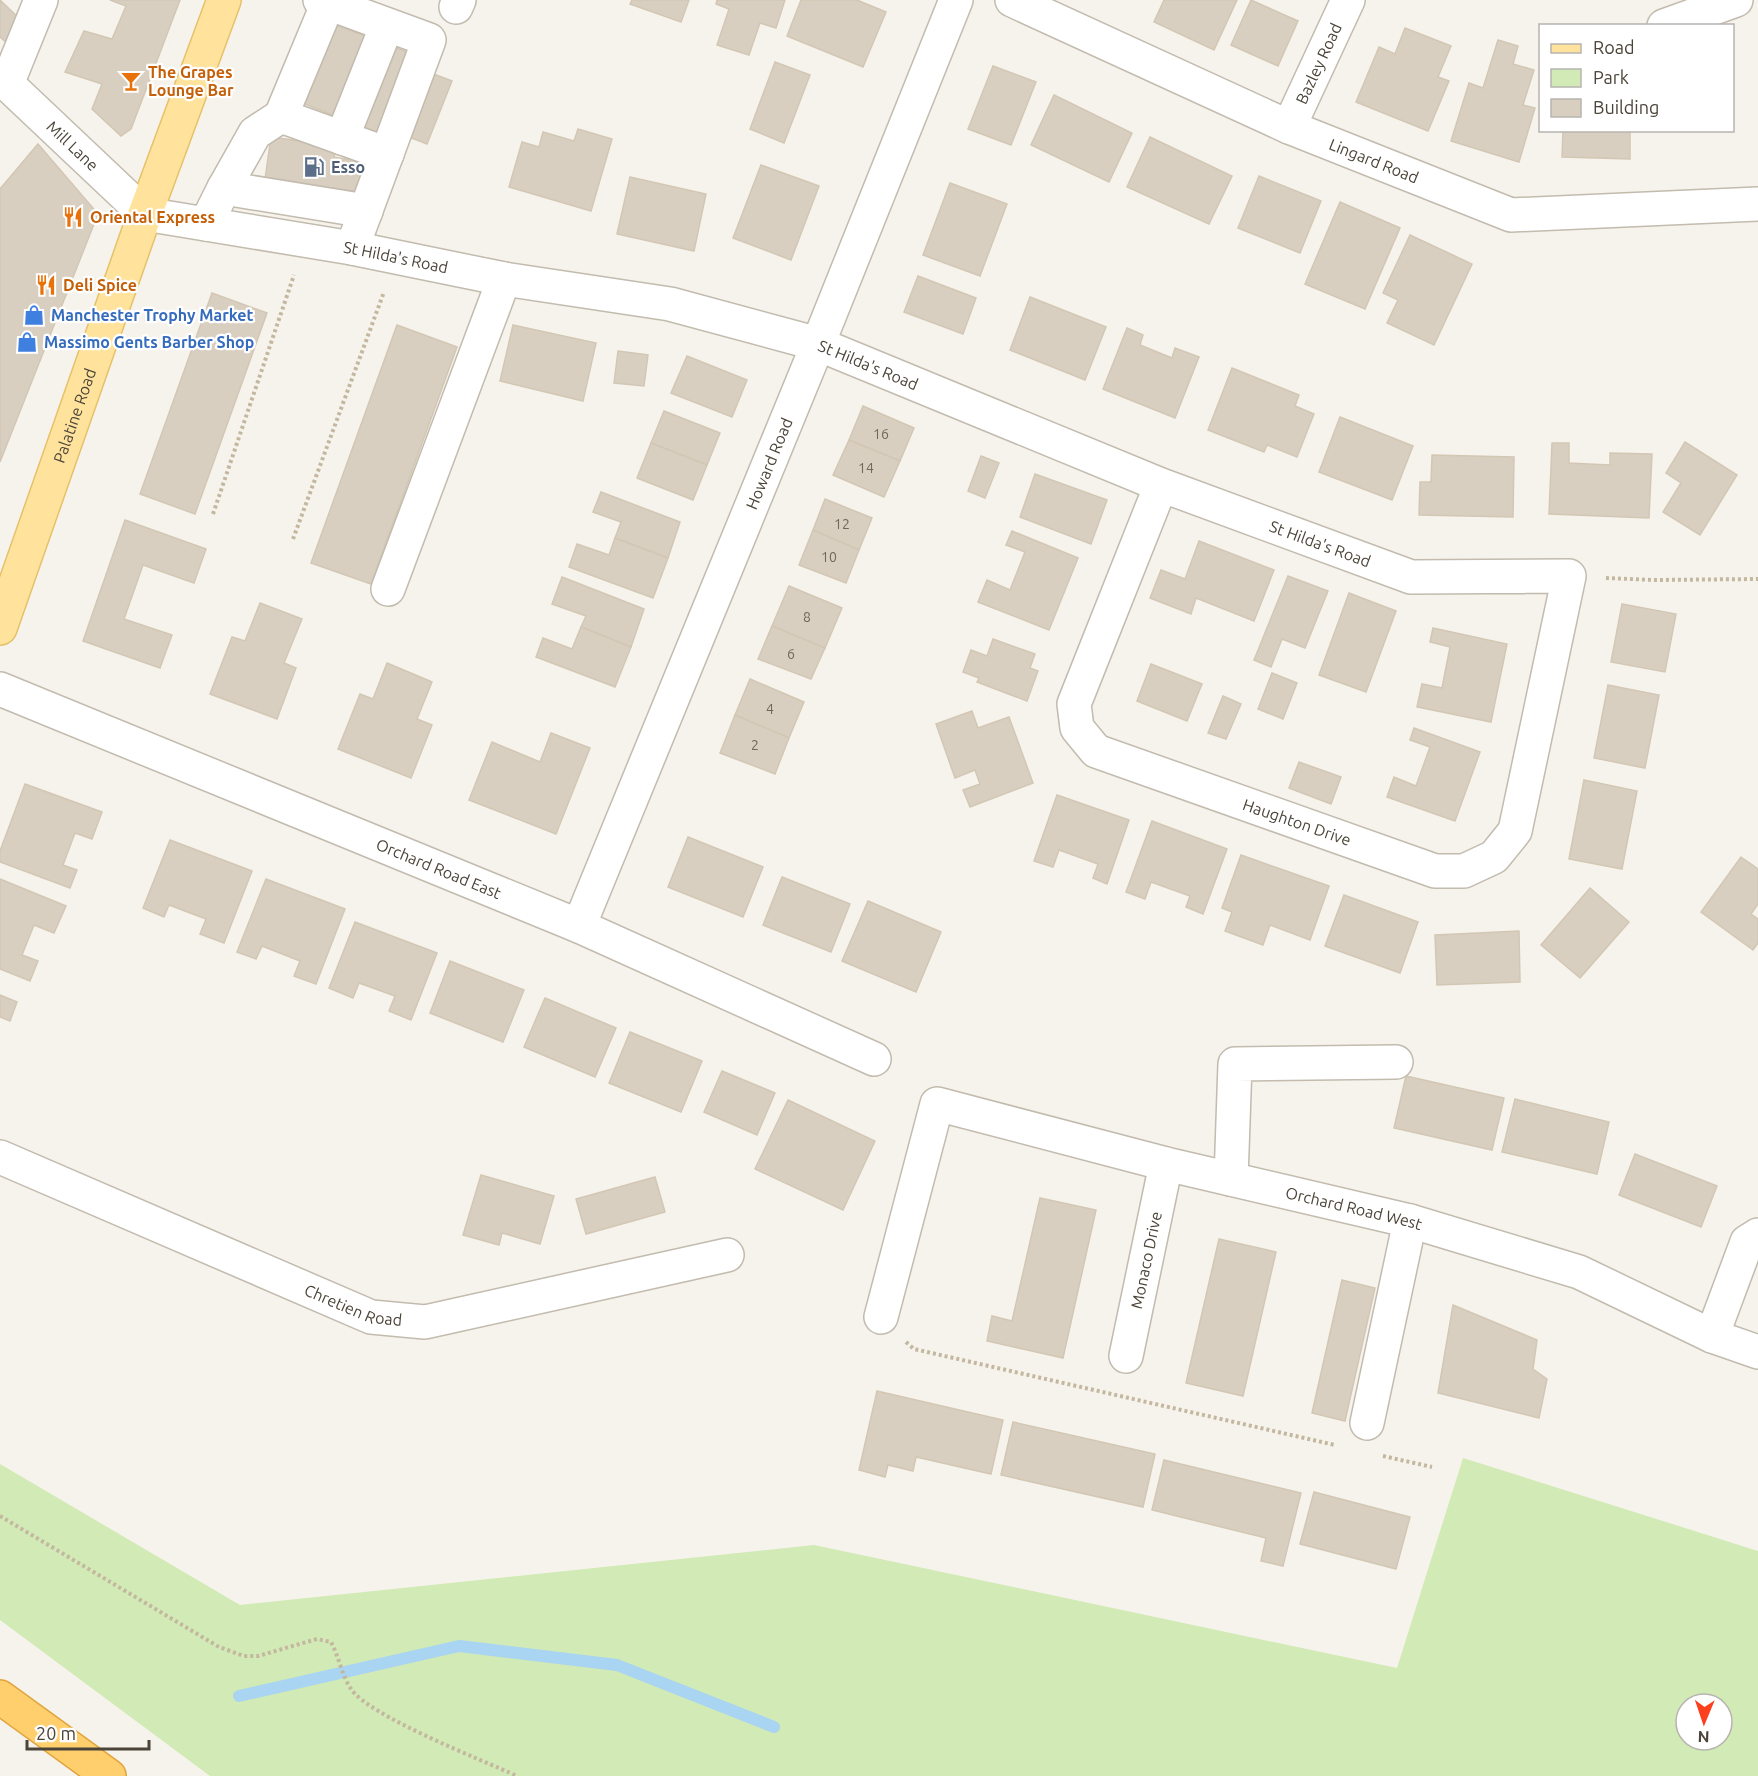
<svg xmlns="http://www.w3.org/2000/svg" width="1758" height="1776" viewBox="0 0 1758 1776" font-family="Ubuntu,sans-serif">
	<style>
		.green { fill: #d2eab5; fill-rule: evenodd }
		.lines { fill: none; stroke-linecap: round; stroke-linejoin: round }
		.stream { stroke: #a9d4f2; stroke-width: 12 }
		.building { fill: #d8cfc1; stroke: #d3c7b4; stroke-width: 1.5 }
		.minor-casing { stroke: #c2bbae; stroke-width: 36 }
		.major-casing { stroke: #e6c16a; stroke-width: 36 }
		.highway-casing { stroke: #e0a43c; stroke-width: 36 }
		.path { stroke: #c4b79f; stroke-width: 4; stroke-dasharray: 3 3; stroke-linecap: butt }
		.minor { stroke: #fff; stroke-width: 33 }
		.major { stroke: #ffe39c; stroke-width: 33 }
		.highway { stroke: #ffcf6e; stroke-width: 33 }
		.labels { text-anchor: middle; stroke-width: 4.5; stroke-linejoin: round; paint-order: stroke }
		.number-label { font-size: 14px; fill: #6e675b }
		.street-label { font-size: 16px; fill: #4b4439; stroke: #fff }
		.food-label { font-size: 16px; font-weight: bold; fill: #c56008; stroke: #fff; text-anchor: start }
		.service-label { font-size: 16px; font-weight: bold; fill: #4e5e75; stroke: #fff; text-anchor: start }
		.shop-label { font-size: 16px; font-weight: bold; fill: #366cbe; stroke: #fff; text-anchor: start }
	</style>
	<rect width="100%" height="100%" fill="#f6f3ec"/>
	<path class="green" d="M 1463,1458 L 1758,1551 L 1758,1776 L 210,1776 L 0,1620 L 0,1464 L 240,1605 L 814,1545 L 1397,1668 ZM 1686,1704 L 1722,1704 L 1722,1740 L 1686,1740 Z"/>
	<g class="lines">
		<polyline class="stream" points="239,1696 459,1646 617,1665 774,1727"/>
	</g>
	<g class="building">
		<polygon points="0,0 25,24 15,50 0,37"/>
		<polygon points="110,0 180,0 131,129 121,136 92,109 102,84 65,72 84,31 112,39 126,6"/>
		<polygon points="632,0 689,0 681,22 630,4"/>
		<polygon points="717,0 785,0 776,28 760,23 749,55 717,45 729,9 716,4"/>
		<polygon points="801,0 857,0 886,12 863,67 787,36"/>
		<polygon points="1164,0 1237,0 1214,50 1154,22"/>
		<polygon points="1251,0 1298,21 1278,66 1231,45"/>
		<polygon points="308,14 412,54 381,134 277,93"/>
		<polygon points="1405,28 1451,46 1438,77 1449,81 1428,131 1356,102 1379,47 1395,54"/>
		<polygon points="1498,40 1518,46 1513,64 1534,70 1523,105 1535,108 1519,162 1451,141 1469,83 1483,88"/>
		<polygon points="775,62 810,75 784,143 750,129"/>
		<polygon points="993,66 1036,82 1011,145 968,129"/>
		<polygon points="423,70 452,81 427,144 399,133"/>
		<polygon points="1054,95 1132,133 1109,182 1031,145"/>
		<polygon points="578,129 612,139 591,211 509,187 522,142 539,147 543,132 574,141"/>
		<polygon points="1563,130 1630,130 1630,159 1562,157"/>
		<polygon points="271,137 336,146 334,157 364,162 360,192 265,179"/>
		<polygon points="1150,137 1232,176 1209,224 1127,187"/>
		<polygon points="38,144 98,214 0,462 0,189"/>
		<polygon points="761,165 819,186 791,260 733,238"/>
		<polygon points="1259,176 1321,201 1300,253 1238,228"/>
		<polygon points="630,177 706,194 694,251 617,234"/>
		<polygon points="950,183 1007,204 980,276 923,255"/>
		<polygon points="1340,202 1400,228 1365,309 1305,284"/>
		<polygon points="1410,235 1472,264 1434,345 1387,323 1398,300 1383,293"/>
		<polygon points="918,276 976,298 963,334 904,312"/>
		<polygon points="212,293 267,313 195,514 140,494"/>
		<polygon points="1030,297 1106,327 1085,380 1010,350"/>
		<polygon points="397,325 457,347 371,584 311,563"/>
		<polygon points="513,325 596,343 583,401 500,381"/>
		<polygon points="1127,328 1143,335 1140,345 1172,358 1175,348 1199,357 1175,418 1103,389"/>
		<polygon points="618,351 648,355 644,386 614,383"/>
		<polygon points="687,356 747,380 732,417 671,393"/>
		<polygon points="1232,368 1299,395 1295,406 1314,414 1297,457 1267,445 1264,452 1208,430"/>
		<polygon points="863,406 914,428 900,461 849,440"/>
		<polygon points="664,411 720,433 707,465 651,443"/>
		<polygon points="1340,417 1413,446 1392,500 1319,472"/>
		<polygon points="849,440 900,461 884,497 833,475"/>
		<polygon points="1685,442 1737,475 1700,535 1663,512 1681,483 1666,473"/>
		<polygon points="651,443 707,465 693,500 637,478"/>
		<polygon points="1552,443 1569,443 1569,463 1610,465 1610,453 1652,454 1649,518 1549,514"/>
		<polygon points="1432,455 1514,457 1513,517 1419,515 1420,482 1431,482"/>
		<polygon points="981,456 999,463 985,498 968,491"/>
		<polygon points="1035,474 1107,500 1091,544 1020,517"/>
		<polygon points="601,492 680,522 668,558 615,538 621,522 593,512"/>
		<polygon points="825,499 872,518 859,550 813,530"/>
		<polygon points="125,520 206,549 194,583 143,565 124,619 172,635 160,668 83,641"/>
		<polygon points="813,530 859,550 846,583 799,565"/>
		<polygon points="1012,531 1078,558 1049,630 978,602 987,580 1010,590 1025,552 1006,545"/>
		<polygon points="615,538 668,558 653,598 569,567 577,544 609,555"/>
		<polygon points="1199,541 1274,570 1254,621 1196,598 1191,614 1150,598 1161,570 1185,579"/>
		<polygon points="1288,576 1328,591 1305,648 1282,639 1271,667 1254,660"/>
		<polygon points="562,577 644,609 631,647 581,627 586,616 552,604"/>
		<polygon points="789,586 842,608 825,648 772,626"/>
		<polygon points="1349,593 1396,611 1366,692 1319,675"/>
		<polygon points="260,603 302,619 284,663 296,668 277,719 210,694 232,637 245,641"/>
		<polygon points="1622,604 1676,614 1665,672 1611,662"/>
		<polygon points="772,626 825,648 811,679 758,659"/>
		<polygon points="581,627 631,647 615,687 536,657 543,638 572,649"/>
		<polygon points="1433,628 1507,644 1491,722 1417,707 1422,684 1442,688 1450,647 1430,642"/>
		<polygon points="993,639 1035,654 1030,668 1038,671 1027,701 977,682 979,678 963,672 971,650 987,656"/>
		<polygon points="387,663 432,682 417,719 432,725 411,778 338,749 360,694 373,699"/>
		<polygon points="1151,664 1202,684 1187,721 1137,701"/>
		<polygon points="1272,673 1297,683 1283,719 1258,709"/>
		<polygon points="750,679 804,702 789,738 735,715"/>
		<polygon points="1608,685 1659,695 1645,768 1594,758"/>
		<polygon points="1223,696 1241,704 1226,739 1208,733"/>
		<polygon points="972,711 978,728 1009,717 1033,783 970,807 963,790 980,784 975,770 955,778 936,724"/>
		<polygon points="735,715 789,738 775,774 720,753"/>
		<polygon points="1414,728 1480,752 1455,821 1387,797 1394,777 1416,786 1430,747 1410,740"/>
		<polygon points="551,733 590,748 556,834 469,800 492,742 540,762"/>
		<polygon points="1299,762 1341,777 1331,804 1289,788"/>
		<polygon points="1584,780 1637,791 1622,869 1569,859"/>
		<polygon points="25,784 102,812 92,839 75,833 63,865 77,870 70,888 0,862 0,851"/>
		<polygon points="1057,795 1129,820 1107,884 1093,878 1098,864 1059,850 1053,867 1034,861"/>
		<polygon points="1152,821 1227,849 1203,914 1186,907 1190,896 1151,882 1145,899 1126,892"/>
		<polygon points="688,837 763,867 743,917 668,887"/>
		<polygon points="170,840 252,871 224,943 200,934 206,919 169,905 164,917 143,908"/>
		<polygon points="1241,855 1329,886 1310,940 1270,925 1263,945 1225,931 1232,912 1222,908"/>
		<polygon points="1741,857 1758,869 1758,904 1751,914 1758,919 1758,943 1753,950 1701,912"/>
		<polygon points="782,877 850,904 831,952 763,925"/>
		<polygon points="0,879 66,906 54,933 34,925 22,955 38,961 30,981 0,969"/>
		<polygon points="266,879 345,909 316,984 294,976 300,961 262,946 256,959 237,952"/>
		<polygon points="1590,888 1629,922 1580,978 1541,945"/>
		<polygon points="1344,895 1418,922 1400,973 1325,946"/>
		<polygon points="868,901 941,932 916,992 842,961"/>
		<polygon points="355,922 437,953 411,1020 389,1011 395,996 359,983 353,998 329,988"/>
		<polygon points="1519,931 1520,982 1437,985 1435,935"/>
		<polygon points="450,961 524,990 503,1042 430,1013"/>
		<polygon points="0,995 17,1002 10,1021 0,1017"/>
		<polygon points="545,998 616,1028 595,1077 524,1047"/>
		<polygon points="630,1032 702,1061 681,1112 609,1083"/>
		<polygon points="722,1071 775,1093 757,1135 704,1112"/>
		<polygon points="1406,1076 1504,1098 1492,1150 1394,1128"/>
		<polygon points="1515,1099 1609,1122 1597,1174 1502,1152"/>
		<polygon points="788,1100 875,1141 843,1210 755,1169"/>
		<polygon points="1635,1154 1717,1186 1701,1227 1619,1195"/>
		<polygon points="481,1175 554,1196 540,1244 502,1233 499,1245 463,1235"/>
		<polygon points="655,1177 665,1212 586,1234 576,1199"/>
		<polygon points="1040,1198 1096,1210 1063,1358 987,1341 992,1316 1012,1321"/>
		<polygon points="1219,1239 1276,1252 1243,1396 1186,1383"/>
		<polygon points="1342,1280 1375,1288 1345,1421 1312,1413"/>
		<polygon points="1453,1305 1537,1340 1533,1369 1547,1379 1539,1418 1438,1393"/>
		<polygon points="877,1391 1003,1420 991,1474 916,1457 913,1471 888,1465 885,1477 859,1470"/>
		<polygon points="1013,1422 1155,1454 1143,1507 1001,1475"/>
		<polygon points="1164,1460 1301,1493 1283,1566 1261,1561 1266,1538 1152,1510"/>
		<polygon points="1314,1492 1410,1517 1396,1569 1300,1544"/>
	</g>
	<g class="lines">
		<g class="minor-casing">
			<g id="minor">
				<polyline points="320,0 429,40 352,248"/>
				<path id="s1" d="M 1012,0 L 1289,127 L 1511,215 L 1758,204"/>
				<polyline points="456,7 459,0"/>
				<polyline points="1664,26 1736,0"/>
				<path id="s2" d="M 0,77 L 145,214 L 352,248 L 504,279 L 670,304 L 818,344 L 1161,485 L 1411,577 L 1569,576 L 1515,831 L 1494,857 L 1464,871 L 1435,871 L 1096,751 L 1077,728 L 1074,704 L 1161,485"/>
				<polyline points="7,84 41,0"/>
				<polyline points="281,116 328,3"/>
				<path id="s3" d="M 1289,127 L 1348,0"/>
				<polyline points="342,138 387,25"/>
				<polyline points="224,188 366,211"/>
				<polyline points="206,224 224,188 255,133 281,116 387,154"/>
				<polyline points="388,589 504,279"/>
				<path id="s4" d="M 0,689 L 579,926 L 874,1059"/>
				<path id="s5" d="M 579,926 L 818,344 L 956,0"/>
				<path id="s6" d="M 0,1157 L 371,1317 L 425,1322 L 727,1255"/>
				<polyline points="1231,1179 1235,1064 1396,1062"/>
				<path id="s7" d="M 881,1317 L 937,1104 L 1166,1164 L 1410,1221 L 1579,1272 L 1712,1336 L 1758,1352"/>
				<polyline points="1712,1336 1747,1242 1758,1235"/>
				<path id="s8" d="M 1126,1356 L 1166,1164"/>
				<polyline points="1367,1423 1410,1221"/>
			</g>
		</g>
		<g class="major-casing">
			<g id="major">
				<path id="s9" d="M 0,628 L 145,214 L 224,0"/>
			</g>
		</g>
		<g class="highway-casing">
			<polyline id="highway" points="0,1697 109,1776"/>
		</g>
		<g class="path">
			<polyline points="213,514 294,275"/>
			<polyline points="293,539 384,292"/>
			<polyline points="1606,578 1654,580 1758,579"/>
			<polyline points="906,1342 914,1349 1335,1445"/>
			<polyline points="1383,1456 1432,1467"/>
			<path d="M 0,1516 L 219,1647 L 244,1656 L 258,1656 L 317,1639 L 331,1642 C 339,1657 342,1676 351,1689 C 369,1716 482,1760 517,1776"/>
		</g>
		<use href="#minor" class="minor"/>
		<use href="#major" class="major"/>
		<use href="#highway" class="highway"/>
	</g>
	<defs>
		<g id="bar-bare" transform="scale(1.62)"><path d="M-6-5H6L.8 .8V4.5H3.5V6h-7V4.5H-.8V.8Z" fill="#e8710a" stroke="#fff" stroke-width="2.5" paint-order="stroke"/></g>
		<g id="fuel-bare" transform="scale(1.62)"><path d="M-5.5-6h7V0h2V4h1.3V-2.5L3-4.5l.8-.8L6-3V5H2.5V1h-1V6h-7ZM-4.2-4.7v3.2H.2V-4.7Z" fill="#5c6f8a" stroke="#fff" stroke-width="2.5" paint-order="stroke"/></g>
		<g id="restaurant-bare" transform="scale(1.62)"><path d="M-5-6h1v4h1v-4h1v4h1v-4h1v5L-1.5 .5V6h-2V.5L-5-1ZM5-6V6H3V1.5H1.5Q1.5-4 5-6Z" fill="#e8710a" stroke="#fff" stroke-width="2.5" paint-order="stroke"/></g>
		<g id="shop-bare" transform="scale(1.62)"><path d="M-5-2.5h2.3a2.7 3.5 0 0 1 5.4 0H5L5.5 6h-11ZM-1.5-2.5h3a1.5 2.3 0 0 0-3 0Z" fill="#3f7fe0" stroke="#fff" stroke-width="2.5" paint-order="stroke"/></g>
	</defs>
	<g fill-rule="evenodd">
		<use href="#bar-bare" x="131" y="81"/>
		<use href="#fuel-bare" x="314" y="167"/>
		<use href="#restaurant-bare" x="73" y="217"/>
		<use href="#restaurant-bare" x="46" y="285"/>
		<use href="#shop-bare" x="34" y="315"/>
		<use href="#shop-bare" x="27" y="342"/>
	</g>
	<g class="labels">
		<g class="number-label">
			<text x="881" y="439">16</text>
			<text x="866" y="473">14</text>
			<text x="842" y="529">12</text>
			<text x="829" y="562">10</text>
			<text x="807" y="622">8</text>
			<text x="791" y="659">6</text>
			<text x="770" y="714">4</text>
			<text x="755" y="750">2</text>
		</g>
		<g class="street-label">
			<text dy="6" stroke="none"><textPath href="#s3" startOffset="70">Bazley Road</textPath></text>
			<text dy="6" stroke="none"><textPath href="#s2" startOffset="100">Mill Lane</textPath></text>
			<text dy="6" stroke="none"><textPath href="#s1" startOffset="396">Lingard Road</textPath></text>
			<text dy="6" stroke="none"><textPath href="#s2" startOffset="454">St Hilda's Road</textPath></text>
			<text dy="6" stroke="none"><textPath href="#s2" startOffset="940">St Hilda's Road</textPath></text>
			<text dy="6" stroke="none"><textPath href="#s9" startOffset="225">Palatine Road</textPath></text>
			<text dy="6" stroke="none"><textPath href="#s5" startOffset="500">Howard Road</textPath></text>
			<text dy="6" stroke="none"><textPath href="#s2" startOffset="1426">St Hilda's Road</textPath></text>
			<text transform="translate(1297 822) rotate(19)" y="6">Haughton Drive</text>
			<text dy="6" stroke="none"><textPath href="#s4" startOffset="474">Orchard Road East</textPath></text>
			<text dy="6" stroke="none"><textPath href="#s7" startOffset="650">Orchard Road West</textPath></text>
			<text dy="6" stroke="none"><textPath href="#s8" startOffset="98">Monaco Drive</textPath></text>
			<text dy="6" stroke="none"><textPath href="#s6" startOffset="384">Chretien Road</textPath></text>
		</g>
		<g class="food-label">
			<text x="148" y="78">The Grapes<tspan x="148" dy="18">Lounge Bar</tspan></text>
			<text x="90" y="223">Oriental Express</text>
			<text x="63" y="291">Deli Spice</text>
		</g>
		<g class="service-label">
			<text x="331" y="173">Esso</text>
		</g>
		<g class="shop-label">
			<text x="51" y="321">Manchester Trophy Market</text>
			<text x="44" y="348">Massimo Gents Barber Shop</text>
		</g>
	</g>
	<rect x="1539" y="24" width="195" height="108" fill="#ffffff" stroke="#b7b4b0" stroke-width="1.5"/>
	<rect x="1551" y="44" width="30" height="9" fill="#ffe39c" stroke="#b7b4b0" stroke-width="1.5"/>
	<text x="1593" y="54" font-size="18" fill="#4b4439">Road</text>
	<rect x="1551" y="69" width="30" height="18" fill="#d2eab5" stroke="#b7b4b0" stroke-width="1.5"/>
	<text x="1593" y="84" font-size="18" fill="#4b4439">Park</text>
	<rect x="1551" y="99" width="30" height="18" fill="#d8cfc1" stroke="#b7b4b0" stroke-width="1.5"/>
	<text x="1593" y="114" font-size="18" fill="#4b4439">Building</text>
	<g transform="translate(1704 1722) rotate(182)"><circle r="28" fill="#ffffff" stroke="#b7b4b0" stroke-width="1.5"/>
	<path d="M0-4.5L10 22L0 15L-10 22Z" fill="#fc3f1d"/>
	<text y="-9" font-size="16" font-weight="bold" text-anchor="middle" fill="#4b4439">N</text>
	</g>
	<path d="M27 1740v9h122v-9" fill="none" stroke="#4b4439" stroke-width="3"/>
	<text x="36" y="1740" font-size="18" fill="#4b4439" stroke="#ffffff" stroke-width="4.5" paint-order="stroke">20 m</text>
</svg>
